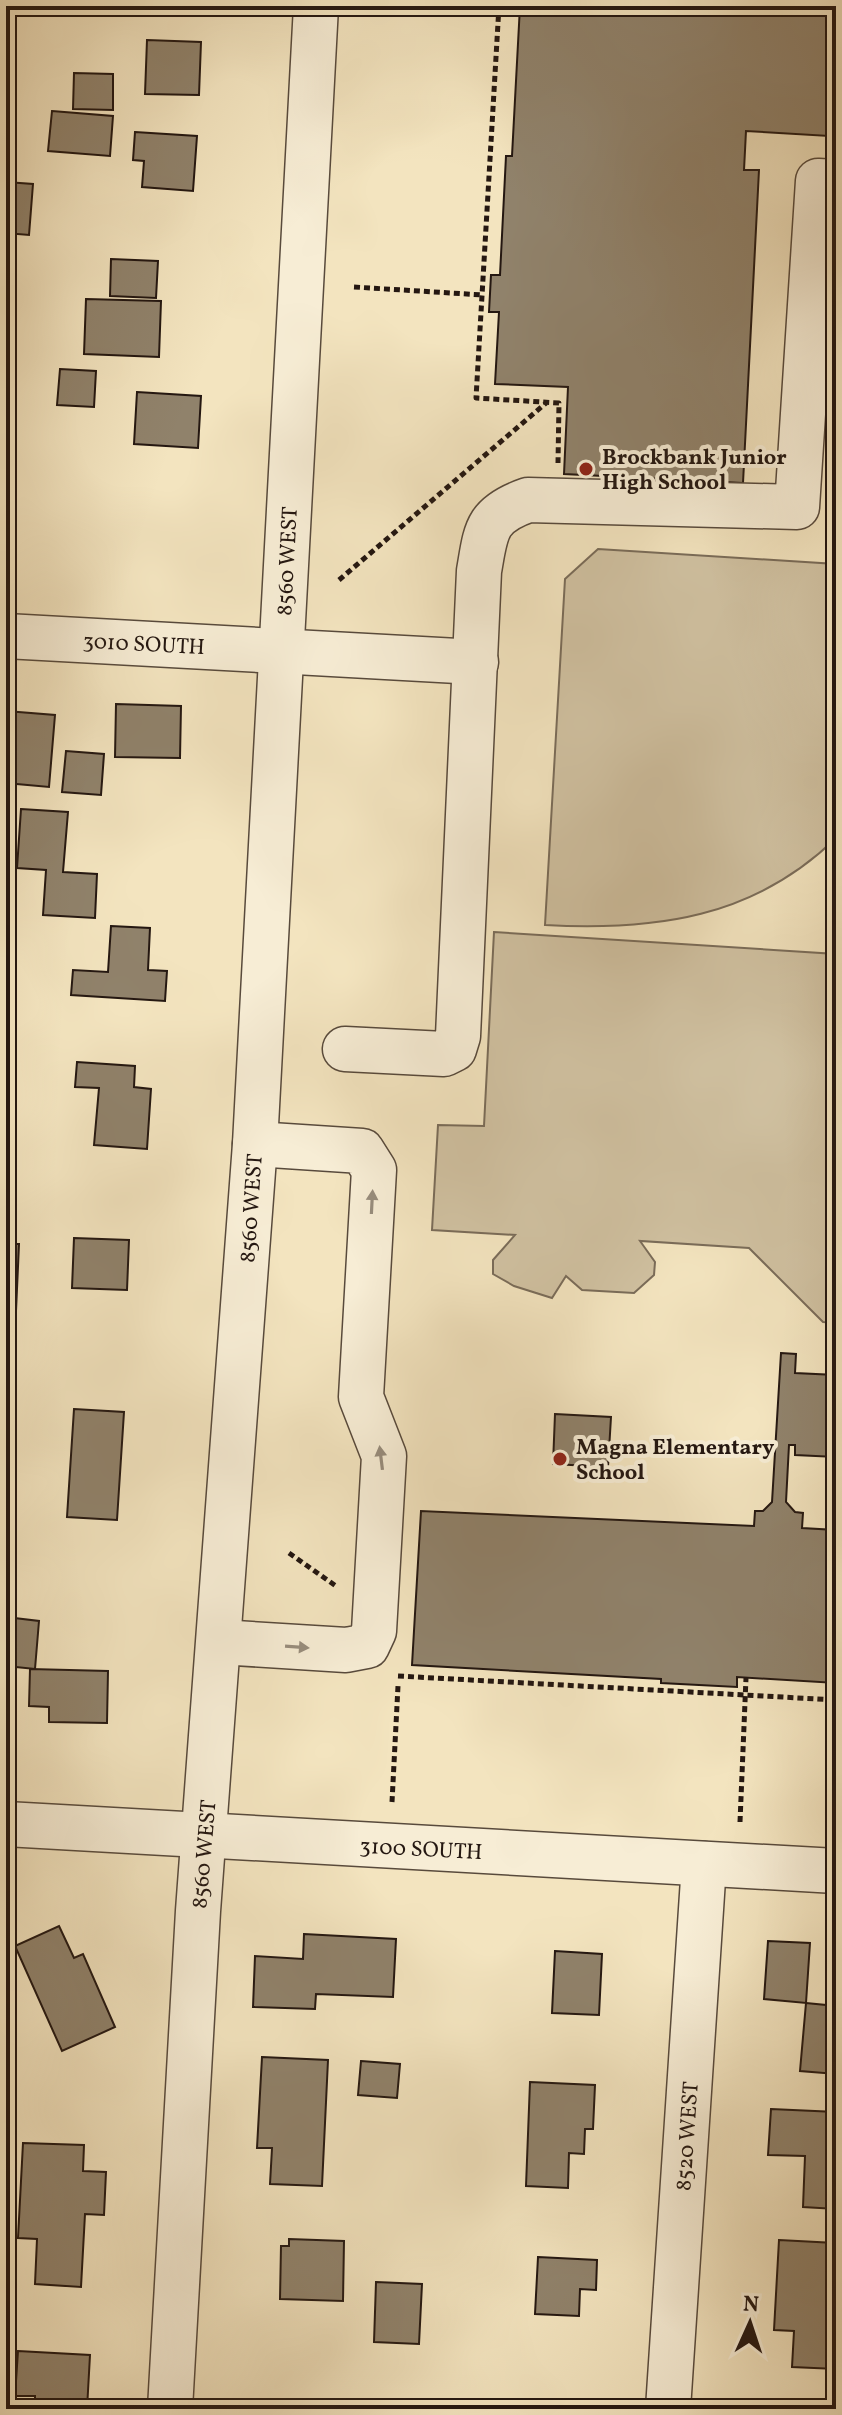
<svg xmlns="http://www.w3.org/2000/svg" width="842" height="2415" viewBox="0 0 842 2415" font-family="Vollkorn,serif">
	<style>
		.green { fill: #d0c1a1; stroke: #7a6c59; stroke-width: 2 }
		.building { fill: #90826b; stroke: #241711; stroke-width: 2 }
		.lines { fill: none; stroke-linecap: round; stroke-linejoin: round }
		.minor-casing { stroke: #584a3c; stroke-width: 47 }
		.path { stroke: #241711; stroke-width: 5; stroke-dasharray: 6 4; stroke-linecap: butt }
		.minor { stroke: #f7edd5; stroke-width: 44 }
		.oneway { fill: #988d7d }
		.poi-dot { fill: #8f2418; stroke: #f7edd5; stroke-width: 3 }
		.labels { text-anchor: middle; stroke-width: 8; stroke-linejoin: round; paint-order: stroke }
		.poi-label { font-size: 22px; font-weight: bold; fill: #241711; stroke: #f7edd5; text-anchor: start }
		.street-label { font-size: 22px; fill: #241711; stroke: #f7edd5 }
	</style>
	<rect width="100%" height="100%" fill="#f3e4bf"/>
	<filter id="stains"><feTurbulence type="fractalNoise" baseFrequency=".0025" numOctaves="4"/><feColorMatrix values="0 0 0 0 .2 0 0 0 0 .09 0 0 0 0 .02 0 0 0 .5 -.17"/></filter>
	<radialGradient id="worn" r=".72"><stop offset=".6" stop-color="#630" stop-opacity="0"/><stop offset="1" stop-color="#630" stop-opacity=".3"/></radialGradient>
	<g class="green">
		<path d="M 598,549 L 836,564 L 836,838 C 754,918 655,931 545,925 L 565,579 Z"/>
		<polygon points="494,932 836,954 836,1323 823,1322 749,1248 640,1241 655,1262 654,1275 634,1293 582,1290 566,1276 552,1298 514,1286 493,1274 493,1260 515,1235 432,1230 438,1125 484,1126"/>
	</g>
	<g class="building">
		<polygon points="141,6 199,6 199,12"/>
		<polygon points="520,6 836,6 836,125 830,125 829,136 746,131 744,170 759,170 743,483 564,474 568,387 495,384 499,312 489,312 491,275 500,275 506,156 512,156"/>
		<polygon points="147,40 201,42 199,95 145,94"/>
		<polygon points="74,73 113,74 113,110 73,109"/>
		<polygon points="52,111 113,116 110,156 48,151"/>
		<polygon points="135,132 197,136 193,191 142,187 144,161 133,160"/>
		<polygon points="6,182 33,184 29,235 6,233"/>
		<polygon points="111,259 158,261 156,298 110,296"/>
		<polygon points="86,299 161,301 159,357 84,354"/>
		<polygon points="60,369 96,371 94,407 57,405"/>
		<polygon points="137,392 201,396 198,448 134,444"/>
		<polygon points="116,704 181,706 180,758 115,757"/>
		<polygon points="6,711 55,715 49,787 6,783"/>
		<polygon points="66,751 104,754 101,795 62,792"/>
		<polygon points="21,809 68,812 63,872 97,874 95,918 43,915 46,870 17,868"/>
		<polygon points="111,926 150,928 148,970 167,971 165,1001 71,995 73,970 108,972"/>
		<polygon points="77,1062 135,1066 134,1087 151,1089 147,1149 94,1145 99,1088 75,1087"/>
		<polygon points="74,1238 129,1240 127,1290 72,1288"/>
		<polygon points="6,1244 19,1244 16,1311 6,1311"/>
		<polygon points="781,1353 796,1354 795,1373 836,1375 836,1457 795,1455 795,1445 789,1445 786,1502 795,1512 803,1513 802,1528 836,1530 836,1683 737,1677 737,1687 661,1683 661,1679 412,1665 421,1511 754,1526 755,1511 763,1511 772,1502"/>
		<polygon points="74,1409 124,1412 117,1520 67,1517"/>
		<polygon points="555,1414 611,1417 608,1467 553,1464"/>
		<polygon points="6,1617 39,1621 35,1669 6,1666"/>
		<polygon points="30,1669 108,1671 107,1723 49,1722 49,1707 29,1706"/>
		<polygon points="59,1926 74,1958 83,1954 115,2027 62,2051 15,1946"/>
		<polygon points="304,1934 396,1939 393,1997 316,1994 315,2009 253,2007 255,1956 303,1959"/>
		<polygon points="768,1941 810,1943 806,2003 764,1999"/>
		<polygon points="555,1951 602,1954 599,2015 552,2013"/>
		<polygon points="806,2003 836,2006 836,2074 800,2071"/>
		<polygon points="262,2057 328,2060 322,2186 270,2184 272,2148 257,2148"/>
		<polygon points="361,2061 400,2064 397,2098 358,2095"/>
		<polygon points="530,2082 595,2085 593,2129 585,2129 584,2154 569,2153 568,2188 526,2186"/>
		<polygon points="771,2109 836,2112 836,2209 803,2207 805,2156 768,2155"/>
		<polygon points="23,2143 84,2145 83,2171 106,2172 104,2215 85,2214 81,2287 35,2284 37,2239 18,2238"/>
		<polygon points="289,2239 344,2241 343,2301 280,2299 281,2246 289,2246"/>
		<polygon points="779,2240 835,2243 836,2369 792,2367 794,2331 774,2330"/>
		<polygon points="538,2257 597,2260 596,2290 580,2289 579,2316 535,2314"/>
		<polygon points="376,2282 422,2284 419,2344 374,2342"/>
		<polygon points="18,2351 90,2355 87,2409 35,2409 35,2396 15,2396"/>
		<polygon points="768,2399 836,2403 836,2409 768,2409"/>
	</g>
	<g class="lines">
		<g class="minor-casing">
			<g id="minor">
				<polyline points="6,636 476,662"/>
				<path d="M 345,1049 L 444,1054 L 454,1049 L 458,1036 L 479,571 C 486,531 485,515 528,500 L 797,507 L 818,181 L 836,182"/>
				<polyline points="219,1642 346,1650 367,1646 374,1631 384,1456 361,1397 374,1170 362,1151 255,1144"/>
				<polyline points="6,1824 836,1871"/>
				<polyline points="170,2409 198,1911 255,1144 316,6"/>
				<polyline points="668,2409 704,1864"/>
			</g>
		</g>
		<g class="path">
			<polyline points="499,6 476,398 559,403 558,463"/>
			<polyline points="354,287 482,295"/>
			<polyline points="339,580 546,403"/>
			<polyline points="289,1553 336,1586"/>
			<polyline points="398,1676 836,1700"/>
			<polyline points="392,1802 398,1686"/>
			<polyline points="740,1822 746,1678"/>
		</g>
		<use href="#minor" class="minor"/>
	</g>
	<defs><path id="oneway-solid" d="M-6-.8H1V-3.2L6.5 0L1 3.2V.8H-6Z" transform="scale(2)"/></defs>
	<g class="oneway">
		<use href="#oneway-solid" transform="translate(372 1202) rotate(-87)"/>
		<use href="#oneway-solid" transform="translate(381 1458) rotate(-97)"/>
		<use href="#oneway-solid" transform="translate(297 1647) rotate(4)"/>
	</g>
	<g class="poi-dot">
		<circle cx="586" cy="469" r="8"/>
		<circle cx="560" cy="1459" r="8"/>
	</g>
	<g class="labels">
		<g class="poi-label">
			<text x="602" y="464">Brockbank Junior<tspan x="602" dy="25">High School</tspan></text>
			<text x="576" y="1454">Magna Elementary<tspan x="576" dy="25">School</tspan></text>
		</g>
		<g class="street-label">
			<text transform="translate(286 561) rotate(-87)" y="8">8560 WEST</text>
			<text transform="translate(144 643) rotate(3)" y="8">3010 SOUTH</text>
			<text transform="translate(250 1208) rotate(-86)" y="8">8560 WEST</text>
			<text transform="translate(421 1848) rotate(3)" y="8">3100 SOUTH</text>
			<text transform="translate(203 1854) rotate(-85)" y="8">8560 WEST</text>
			<text transform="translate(686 2136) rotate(-86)" y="8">8520 WEST</text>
		</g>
	</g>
	<rect width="842" height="2415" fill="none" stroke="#f3e4bf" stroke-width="32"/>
	<rect x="8" y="8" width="826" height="2399" fill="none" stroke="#241711" stroke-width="4"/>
	<rect x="16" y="16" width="810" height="2383" fill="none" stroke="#241711" stroke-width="2"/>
	<g transform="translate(750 2323) rotate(3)" stroke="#f7edd5" stroke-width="6" paint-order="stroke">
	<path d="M0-6L14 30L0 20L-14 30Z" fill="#241711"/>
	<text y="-12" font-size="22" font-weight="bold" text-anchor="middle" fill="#241711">N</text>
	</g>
	<rect width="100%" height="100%" filter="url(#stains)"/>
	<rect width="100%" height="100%" fill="url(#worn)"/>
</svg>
